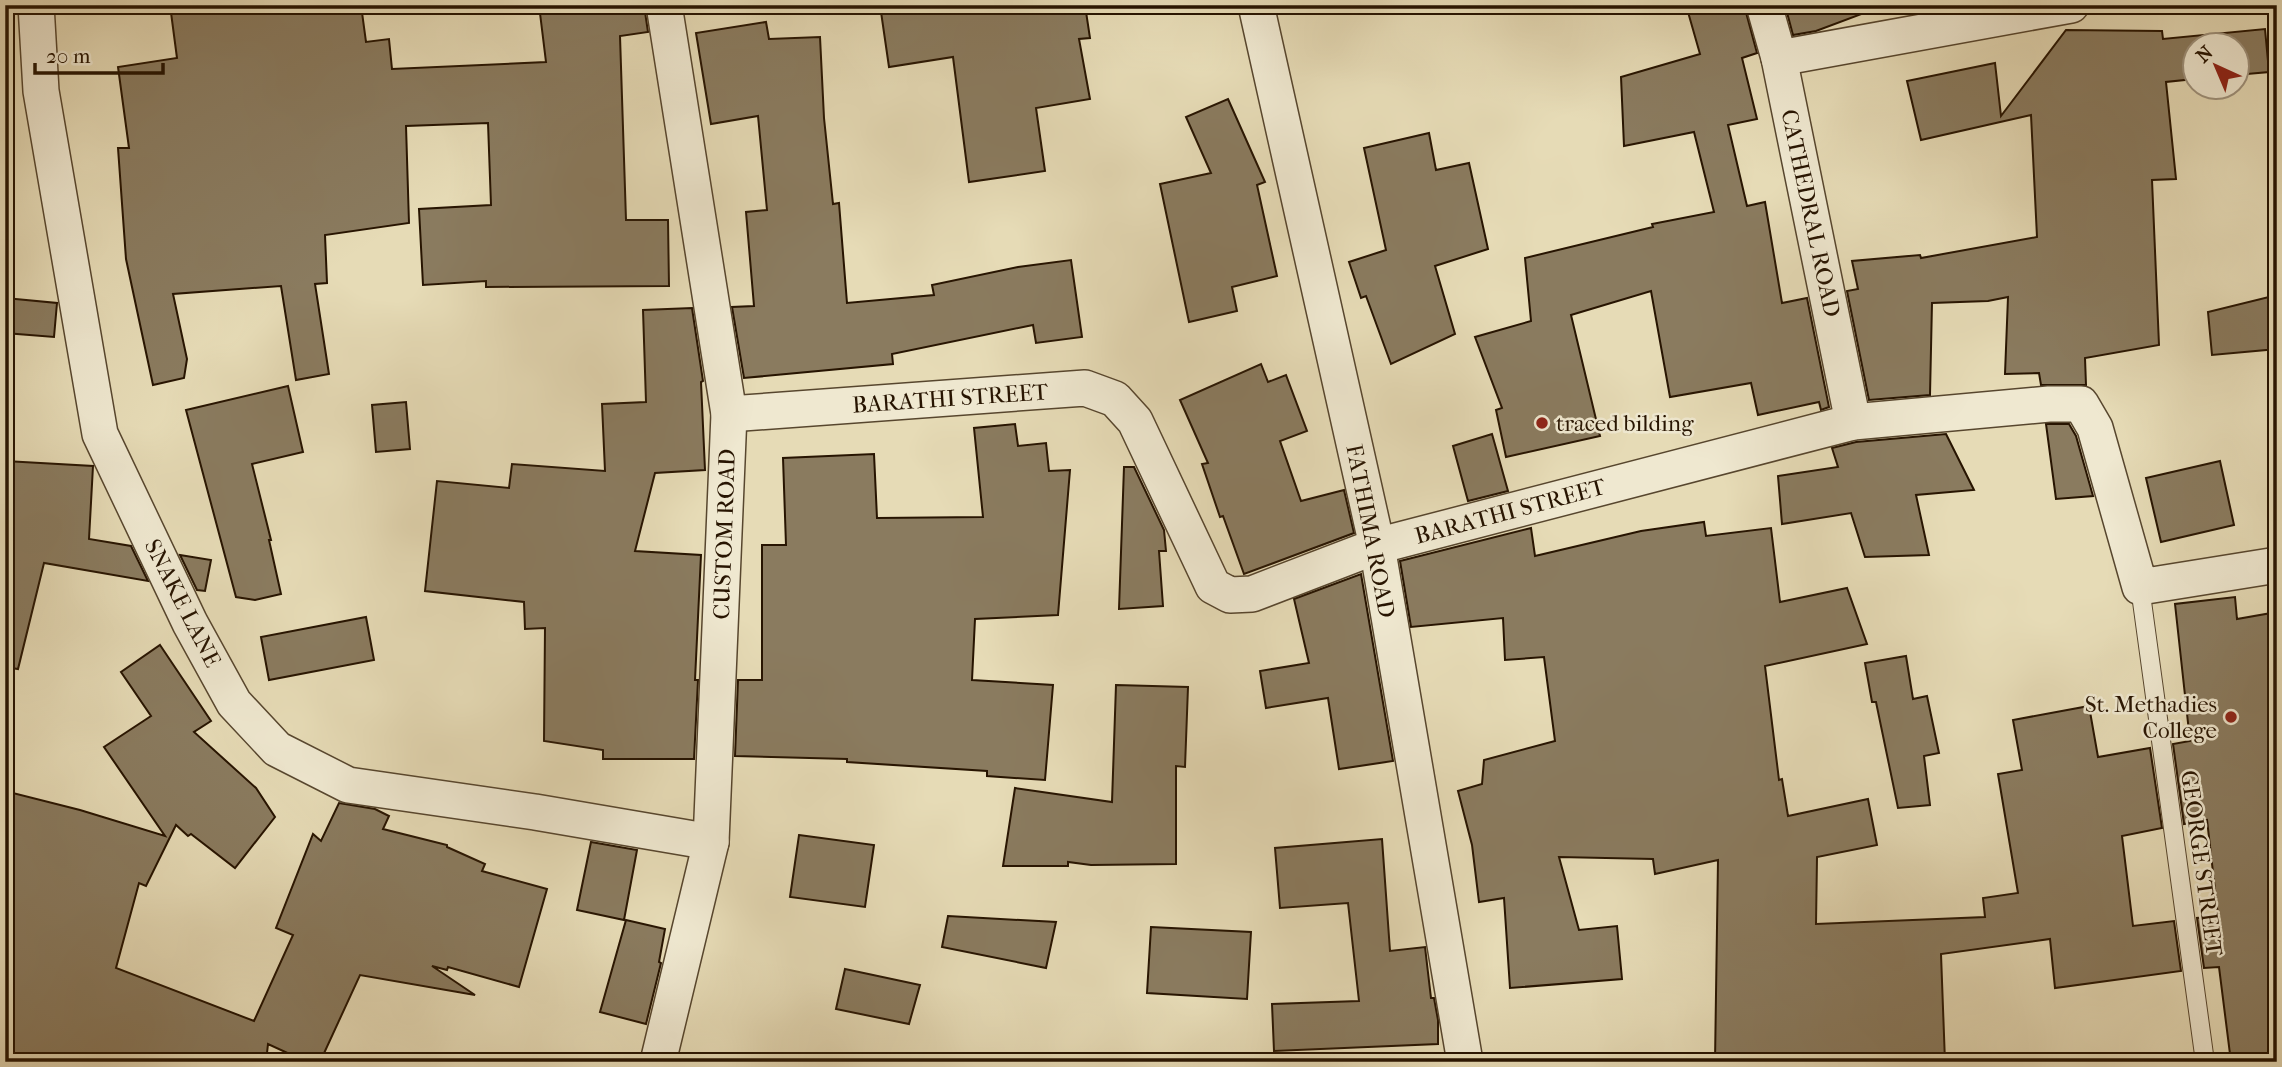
<svg xmlns="http://www.w3.org/2000/svg" width="2282" height="1067" viewBox="0 0 2282 1067" font-family="'IM FELL French Canon',serif">
	<style>
		.building { fill: #8a7b5f; stroke: #271401; stroke-width: 2 }
		.lines { fill: none; stroke-linecap: round; stroke-linejoin: round }
		.service-casing { stroke: #57462e; stroke-width: 20 }
		.minor-casing { stroke: #57462e; stroke-width: 38 }
		.service { stroke: #efe8d0; stroke-width: 18 }
		.minor { stroke: #efe8d0; stroke-width: 35 }
		.poi-dot { fill: #8f2418; stroke: #efe8d0; stroke-width: 2.5 }
		.labels { text-anchor: middle; stroke-width: 5; stroke-linejoin: round; paint-order: stroke }
		.street-label { font-size: 23px; fill: #271401; stroke: #efe8d0 }
		.poi-label { font-size: 23px; fill: #271401; stroke: #efe8d0; text-anchor: start }
	</style>
	<rect width="100%" height="100%" fill="#e6dbb6"/>
	<filter id="stains"><feTurbulence type="fractalNoise" baseFrequency=".00286" numOctaves="4"/><feColorMatrix values="0 0 0 0 .2 0 0 0 0 .09 0 0 0 0 .02 0 0 0 .5 -.17"/></filter>
	<radialGradient id="worn" r=".72"><stop offset=".6" stop-color="#630" stop-opacity="0"/><stop offset="1" stop-color="#630" stop-opacity=".3"/></radialGradient>
	<g class="building">
		<polygon points="170,5 361,5 366,42 389,39 392,69 546,62 539,5 644,5 648,32 620,36 626,220 668,220 669,286 486,287 486,281 423,285 419,209 491,205 488,123 406,126 409,223 325,235 327,283 315,284 329,374 296,380 281,286 173,294 187,359 184,378 153,385 126,259 118,148 129,148 118,67 177,58"/>
		<polygon points="880,5 1085,5 1090,38 1079,39 1090,99 1036,108 1045,171 969,182 953,57 889,67"/>
		<polygon points="1686,5 1744,5 1757,53 1742,58 1757,119 1728,125 1747,206 1765,202 1782,303 1807,298 1829,407 1821,410 1819,402 1758,415 1751,383 1670,397 1651,291 1571,315 1600,436 1506,457 1496,410 1502,408 1475,337 1531,321 1525,258 1653,227 1652,224 1714,212 1694,132 1624,146 1621,77 1700,54"/>
		<polygon points="1785,5 1874,5 1875,9 1816,31 1793,35"/>
		<polygon points="766,22 769,39 820,37 824,118 833,204 839,203 847,303 934,295 932,285 1018,267 1071,260 1082,337 1036,343 1033,325 892,354 893,364 744,378 732,307 754,306 746,212 767,210 758,116 711,124 696,33"/>
		<polygon points="2265,29 2269,72 2236,75 2236,46 2194,46 2194,79 2166,82 2176,179 2152,180 2159,345 2085,358 2086,385 2041,385 2039,373 2005,374 2008,297 1988,301 1932,303 1930,395 1869,400 1847,291 1858,289 1852,261 1920,255 1921,258 2037,237 2031,115 1921,140 1907,81 1995,63 2001,116 2066,30 2162,31 2163,39"/>
		<polygon points="1228,99 1265,182 1257,185 1277,276 1232,287 1237,311 1189,322 1160,184 1211,173 1186,117"/>
		<polygon points="1429,133 1436,170 1469,163 1488,249 1435,266 1455,334 1391,364 1366,296 1361,298 1349,262 1386,250 1364,148"/>
		<polygon points="2277,295 2277,349 2212,355 2208,312"/>
		<polygon points="5,298 57,303 54,337 5,333"/>
		<polygon points="692,308 703,381 701,382 705,470 655,473 635,551 701,555 695,680 698,680 694,759 603,759 603,750 544,741 545,628 525,629 524,602 425,591 437,481 509,488 512,464 605,471 602,404 646,402 643,310"/>
		<polygon points="1261,364 1268,382 1286,375 1307,431 1280,441 1301,501 1344,490 1354,533 1244,574 1223,516 1220,517 1202,464 1208,463 1180,400"/>
		<polygon points="288,386 303,452 252,464 271,540 269,540 281,594 255,600 236,597 186,410"/>
		<polygon points="406,402 410,449 376,452 372,405"/>
		<polygon points="1015,424 1018,446 1046,443 1049,471 1070,470 1058,615 975,619 972,680 1053,685 1045,780 987,776 987,771 847,762 847,759 735,756 738,680 762,680 762,545 786,545 783,458 874,454 877,518 983,517 974,428"/>
		<polygon points="2046,424 2069,424 2076,436 2093,496 2056,499"/>
		<polygon points="1492,434 1508,491 1468,501 1453,446"/>
		<polygon points="1946,434 1974,490 1916,495 1929,555 1865,557 1851,513 1782,524 1778,476 1838,467 1832,448 1856,442"/>
		<polygon points="5,461 93,466 89,539 131,546 148,581 44,563 18,669 5,667"/>
		<polygon points="2220,461 2234,525 2161,542 2146,478"/>
		<polygon points="1124,467 1134,467 1164,530 1166,551 1159,551 1163,606 1119,609"/>
		<polygon points="1704,522 1706,536 1771,528 1780,602 1847,588 1867,644 1765,666 1779,780 1782,779 1788,816 1868,799 1877,845 1817,857 1816,924 1985,917 1983,898 2018,893 1998,774 2022,770 2013,720 2089,706 2098,757 2150,748 2162,828 2122,836 2133,926 2174,921 2181,971 2055,988 2050,939 1941,954 1945,1062 1715,1062 1718,860 1655,874 1653,859 1559,857 1579,930 1617,926 1622,979 1510,988 1504,898 1479,902 1472,845 1458,791 1482,784 1484,760 1555,741 1544,657 1505,660 1503,618 1411,627 1400,561 1531,528 1535,556 1641,531"/>
		<polygon points="180,555 211,560 205,591 197,590"/>
		<polygon points="1361,574 1393,761 1339,769 1328,698 1266,708 1260,671 1309,663 1294,599"/>
		<polygon points="2235,597 2237,619 2277,612 2277,1062 2231,1062 2219,967 2204,968 2197,918 2218,916 2207,820 2184,824 2173,744 2190,741 2175,604"/>
		<polygon points="366,617 374,660 269,680 261,637"/>
		<polygon points="160,645 211,721 194,732 256,788 275,817 235,868 191,834 188,836 176,825 146,886 139,883 116,968 254,1021 293,935 276,928 313,834 321,841 339,803 375,809 389,816 383,829 447,845 447,847 485,864 482,871 547,889 519,987 448,967 447,970 432,966 475,995 360,975 320,1062 307,1062 268,1044 266,1062 5,1062 5,791 80,810 165,836 104,747 151,716 121,672"/>
		<polygon points="1906,656 1913,699 1927,696 1939,753 1924,756 1930,805 1898,808 1876,702 1872,702 1865,663"/>
		<polygon points="1116,685 1188,687 1185,767 1176,766 1176,864 1091,865 1068,862 1068,866 1003,866 1015,788 1112,802"/>
		<polygon points="799,835 874,845 865,907 790,897"/>
		<polygon points="1382,839 1390,951 1425,947 1431,998 1434,998 1438,1020 1438,1044 1274,1051 1272,1004 1359,1001 1348,903 1280,908 1275,848"/>
		<polygon points="591,842 637,850 624,920 577,910"/>
		<polygon points="948,916 1056,922 1046,968 942,947"/>
		<polygon points="626,920 665,929 659,962 661,963 646,1024 600,1012"/>
		<polygon points="1151,927 1251,932 1247,999 1147,993"/>
		<polygon points="845,969 920,985 909,1024 836,1009"/>
	</g>
	<g class="lines">
		<g class="service-casing">
			<polyline id="service" points="2140,587 2205,1062"/>
		</g>
		<g class="minor-casing">
			<g id="minor">
				<polyline points="36,5 41,91 100,434 190,623 234,703 277,749 348,785 535,812 711,842"/>
				<polyline points="1256,5 1377,546 1465,1062"/>
				<polyline points="1764,5 1779,58 1853,422"/>
				<polyline points="1779,58 2071,5"/>
				<polyline points="729,414 1085,388 1115,399 1135,421 1213,586 1230,595 1252,594 1377,546 1853,422 2049,404 2081,404 2095,428 2140,587 2277,565"/>
				<polyline points="658,1062 711,842 729,414 664,5"/>
			</g>
		</g>
		<use href="#service" class="service"/>
		<use href="#minor" class="minor"/>
	</g>
	<g class="poi-dot">
		<circle cx="1542" cy="423" r="7"/>
		<circle cx="2231" cy="717" r="7"/>
	</g>
	<g class="labels">
		<g class="street-label">
			<text transform="translate(1811 213) rotate(78)" y="8">CATHEDRAL ROAD</text>
			<text transform="translate(950 398) rotate(-4)" y="8">BARATHI STREET</text>
			<text transform="translate(1510 511) rotate(-15)" y="8">BARATHI STREET</text>
			<text transform="translate(1371 531) rotate(79)" y="8">FATHIMA ROAD</text>
			<text transform="translate(724 534) rotate(-88)" y="8">CUSTOM ROAD</text>
			<text transform="translate(183 603) rotate(63)" y="8">SNAKE LANE</text>
			<text transform="translate(2202 863) rotate(82)" y="8">GEORGE STREET</text>
		</g>
		<g class="poi-label">
			<text x="1556" y="431">traced bilding</text>
			<text x="2217" y="712" text-anchor="end">St. Methadies<tspan x="2217" dy="26">College</tspan></text>
		</g>
	</g>
	<rect width="2282" height="1067" fill="none" stroke="#e6dbb6" stroke-width="28"/>
	<rect x="7" y="7" width="2268" height="1053" fill="none" stroke="#271401" stroke-width="3.5"/>
	<rect x="14" y="14" width="2254" height="1039" fill="none" stroke="#271401" stroke-width="2"/>
	<g transform="translate(2216 66) rotate(316)"><circle r="33" fill="#efe8d0" stroke="#9f937d" stroke-width="2"/>
	<path d="M0-5L12 26L0 18L-12 26Z" fill="#8f2418"/>
	<text y="-10" font-size="19" font-weight="bold" text-anchor="middle" fill="#271401">N</text>
	</g>
	<path d="M35 63v10h128v-10" fill="none" stroke="#271401" stroke-width="3.5"/>
	<text x="46" y="63" font-size="21" fill="#271401" stroke="#efe8d0" stroke-width="5" paint-order="stroke">20 m</text>
	<rect width="100%" height="100%" filter="url(#stains)"/>
	<rect width="100%" height="100%" fill="url(#worn)"/>
</svg>
